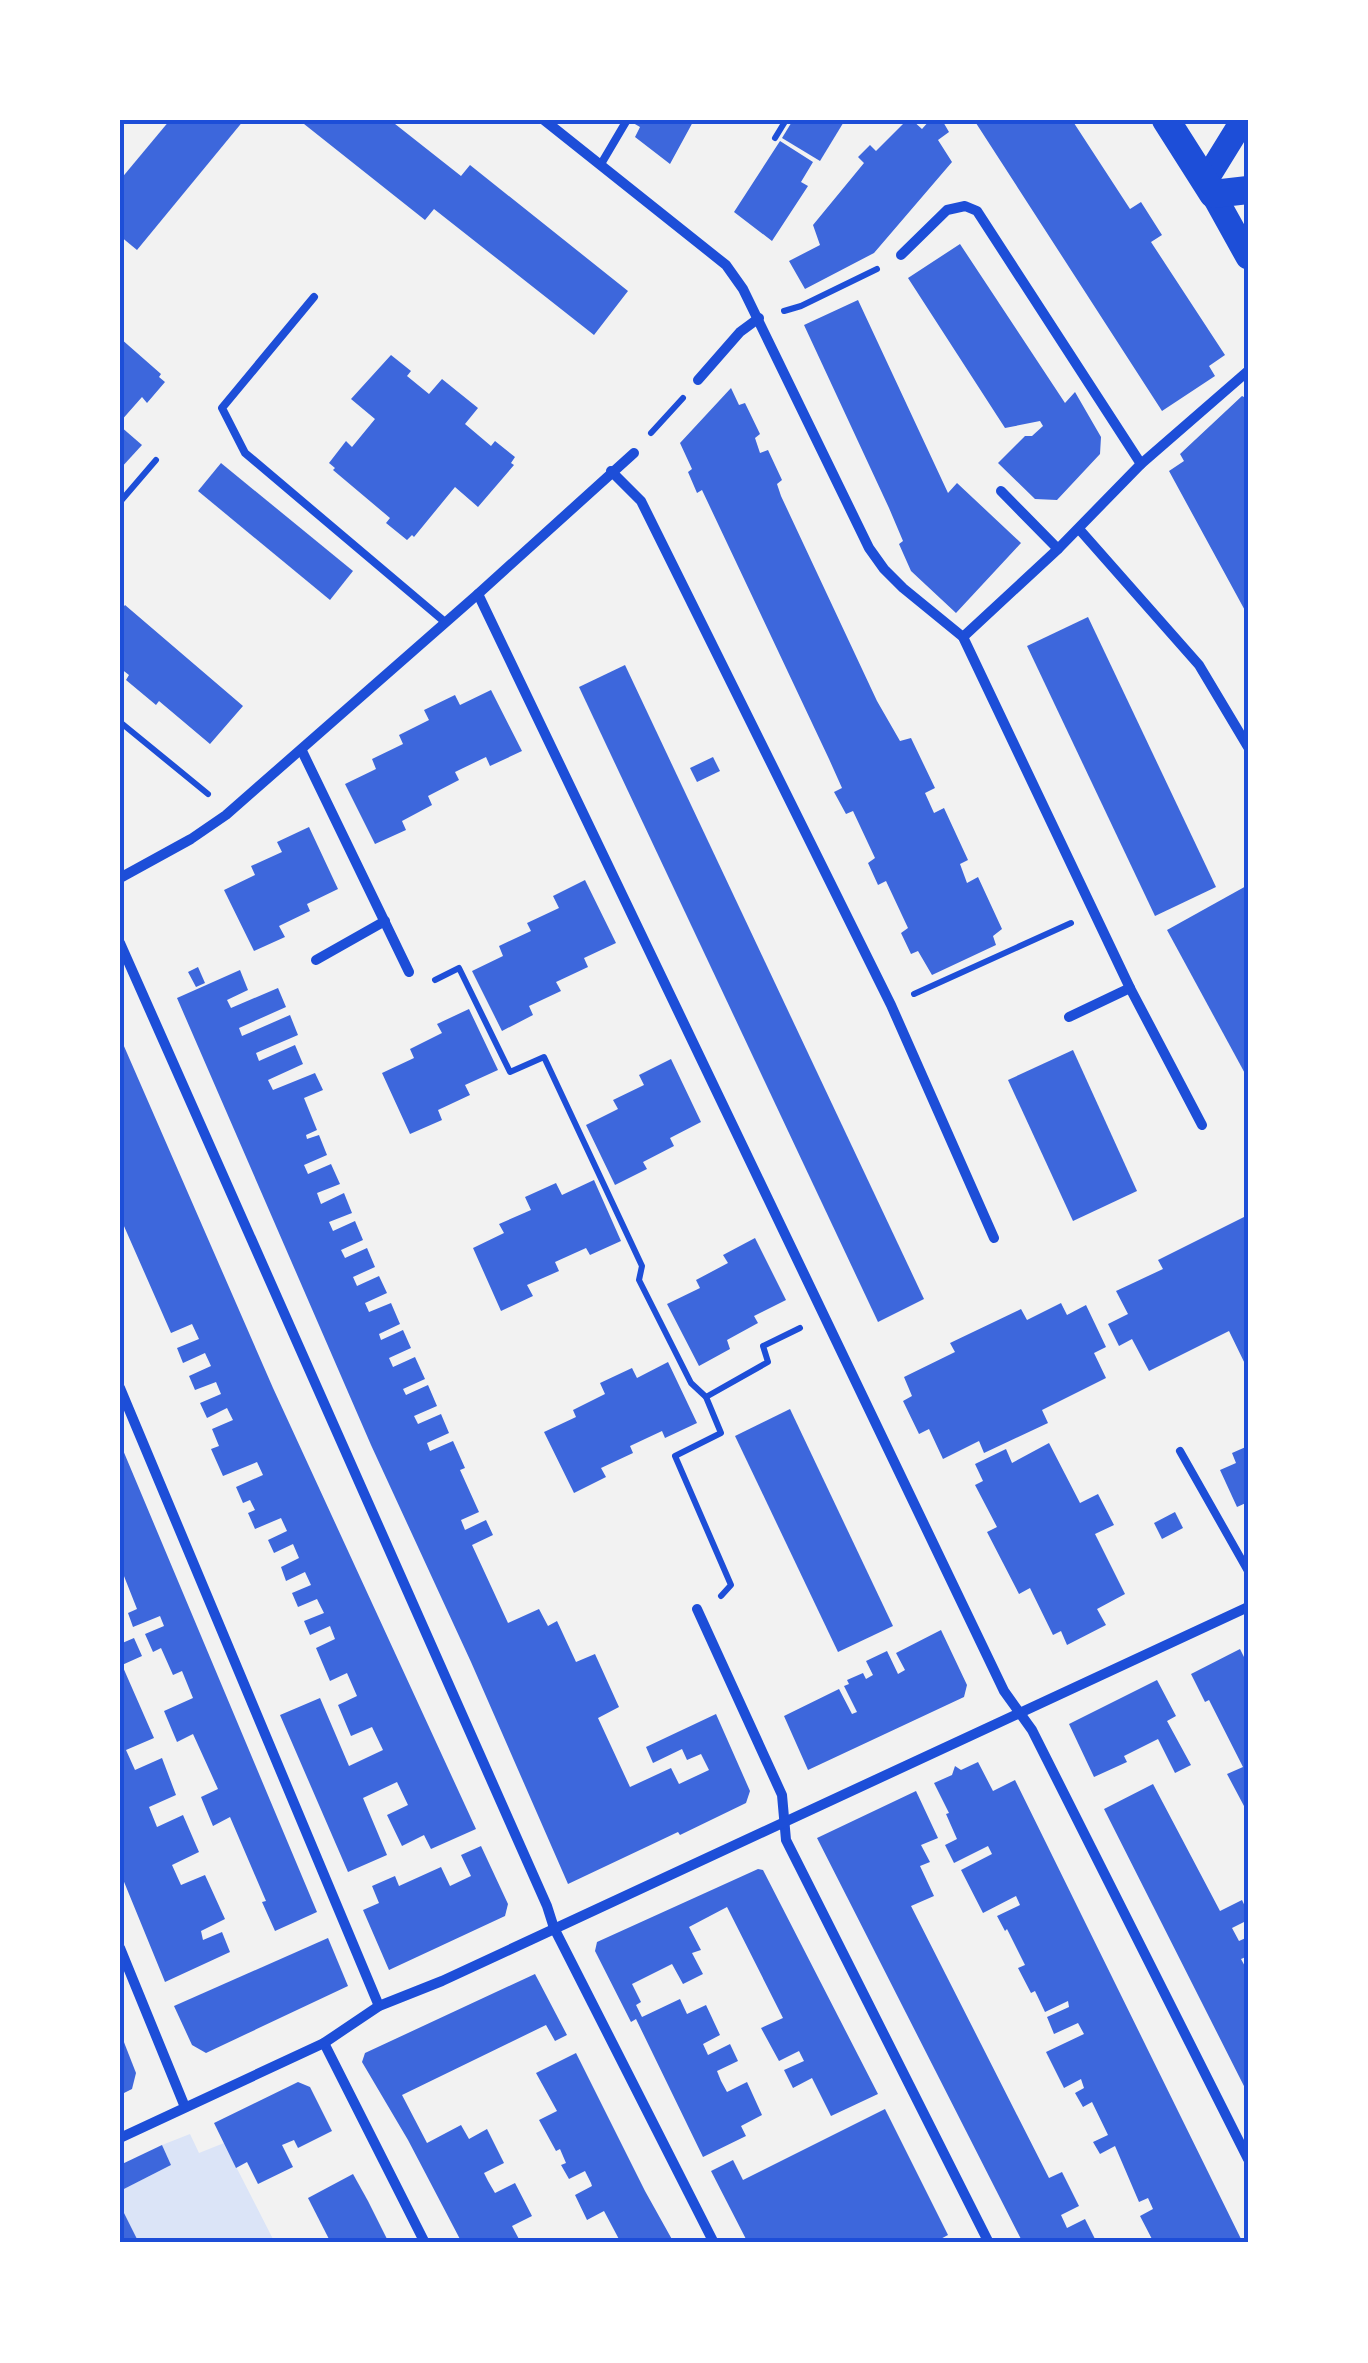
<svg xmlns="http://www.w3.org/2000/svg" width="1368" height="2363" viewBox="0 0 1368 2363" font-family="Lato,sans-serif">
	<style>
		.green { fill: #dbe4f7 }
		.building { fill: #3d67dc }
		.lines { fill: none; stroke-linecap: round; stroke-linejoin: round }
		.path { stroke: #1d4ed8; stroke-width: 6 }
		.service { stroke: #1d4ed8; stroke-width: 8 }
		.minor { stroke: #1d4ed8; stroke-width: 10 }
		.primary { stroke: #1d4ed8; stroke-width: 25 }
		.trunk { stroke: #1d4ed8; stroke-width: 28 }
		.neatline { fill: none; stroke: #1d4ed8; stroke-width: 4 }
	</style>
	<rect width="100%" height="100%" fill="#f2f2f2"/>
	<polygon class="green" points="190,2134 199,2153 224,2143 275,2243 139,2243 120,2205 120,2191 171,2165 162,2145"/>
	<g class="building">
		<polygon points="170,120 244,120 137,250 120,236 120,180"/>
		<polygon points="299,120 390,120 461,176 470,165 628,291 594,335 434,209 425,220"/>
		<polygon points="628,120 694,120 670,164 635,137 640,127"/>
		<polygon points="793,120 845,120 820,161 782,138"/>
		<polygon points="907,120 912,120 922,129 930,120 942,120 949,132 938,140 952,162 874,253 805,289 789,261 820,245 813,225 864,163 858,157 870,145 876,151"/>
		<polygon points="974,120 1072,120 1130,209 1141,202 1162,235 1151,242 1225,355 1209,366 1215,376 1162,411"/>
		<polygon points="780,141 813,162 801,182 808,186 772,241 734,212"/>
		<polygon points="960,244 1065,403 1075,392 1101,437 1100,454 1057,500 1035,499 998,463 1025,436 1032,436 1043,426 1040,421 1005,428 908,278"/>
		<polygon points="858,300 948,493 957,483 1021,543 956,613 911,571 899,544 903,541 889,508 804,325"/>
		<polygon points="120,338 161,374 159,377 165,382 147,403 142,397 120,422"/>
		<polygon points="391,355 411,371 407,376 429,394 442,379 478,408 465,424 491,446 495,441 515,457 511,463 514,465 478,507 455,487 414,537 412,535 407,540 386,523 390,518 333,470 335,468 329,463 346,441 352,447 375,419 351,399"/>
		<polygon points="731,388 739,405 745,403 760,434 755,438 760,453 768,450 782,480 777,484 781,496 877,701 900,741 911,738 935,788 925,793 934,813 944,808 968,860 960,864 967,883 978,877 1002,929 993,936 996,945 932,975 918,951 911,954 901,933 908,928 886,881 878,885 868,863 875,858 853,811 846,814 834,792 842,788 829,759 702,490 697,493 688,472 692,469 680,443"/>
		<polygon points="1242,396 1248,399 1248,616 1169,471 1184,461 1180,454"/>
		<polygon points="120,426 142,445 120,469"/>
		<polygon points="221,463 353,571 330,600 198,491"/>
		<polygon points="125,605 243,706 210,744 159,701 156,705 126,680 129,675 120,668 120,611"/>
		<polygon points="1088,617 1216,887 1155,916 1027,646"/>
		<polygon points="625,665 924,1299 878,1322 579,687"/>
		<polygon points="491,690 522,751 490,766 486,757 455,772 459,780 428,796 432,805 402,821 406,830 375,844 345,784 376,769 372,759 403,744 399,735 429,720 424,710 455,695 460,705"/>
		<polygon points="713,757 720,771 697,782 690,768"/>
		<polygon points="309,827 338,889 307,904 310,911 279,926 285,937 254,951 224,890 255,875 251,866 282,852 277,842"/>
		<polygon points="585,880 616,943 584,958 588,967 556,982 561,991 529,1006 533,1015 502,1031 472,971 503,956 499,946 531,931 527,923 559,908 553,896"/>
		<polygon points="1248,885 1248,1079 1167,930"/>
		<polygon points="198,967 205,983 196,987 188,972"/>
		<polygon points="240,970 248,990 227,1000 231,1008 278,988 286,1007 239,1028 242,1036 290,1015 298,1035 256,1053 259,1061 295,1045 303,1064 268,1080 273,1090 315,1073 323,1090 304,1098 317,1130 306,1135 307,1139 319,1135 327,1155 304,1165 308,1174 331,1164 340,1184 317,1193 321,1204 344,1193 352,1213 329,1222 333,1231 355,1221 363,1240 341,1250 345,1258 367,1248 375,1267 353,1277 357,1286 379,1276 387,1293 365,1303 369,1312 391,1303 400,1324 379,1334 381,1340 403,1330 411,1348 389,1358 393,1367 415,1357 425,1379 403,1389 406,1395 428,1385 437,1406 414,1416 418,1424 441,1414 449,1433 427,1443 430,1451 453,1441 465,1468 460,1470 479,1512 461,1520 465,1530 486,1520 493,1535 472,1545 508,1623 539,1609 548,1626 557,1621 576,1662 595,1654 619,1707 598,1718 630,1787 671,1768 679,1784 709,1770 701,1754 687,1760 682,1749 653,1763 646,1747 716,1714 750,1791 746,1803 680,1835 678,1832 568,1884 471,1662 371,1445 177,998"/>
		<polygon points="469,1009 498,1070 465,1085 470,1095 438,1110 442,1120 410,1134 382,1073 414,1058 410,1049 442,1033 437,1024"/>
		<polygon points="120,1037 273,1388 476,1829 431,1849 424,1835 402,1846 387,1815 408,1805 397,1782 363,1798 387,1855 348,1872 280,1715 320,1698 349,1766 383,1750 372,1727 351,1736 338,1705 357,1696 347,1673 330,1681 316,1648 335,1639 330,1626 310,1635 304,1621 324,1613 317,1599 298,1607 292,1593 311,1585 305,1572 286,1581 281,1567 299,1558 293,1544 274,1553 268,1540 287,1531 281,1518 255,1529 248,1513 255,1510 250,1500 243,1503 236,1487 263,1475 257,1462 223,1476 211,1449 219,1446 212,1429 233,1420 227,1408 207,1418 200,1403 221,1394 216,1382 195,1390 189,1376 211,1366 205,1353 183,1363 177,1348 199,1339 192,1324 171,1333 120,1217"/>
		<polygon points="1073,1050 1137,1191 1073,1221 1008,1080"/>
		<polygon points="671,1059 701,1122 670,1138 674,1146 643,1162 647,1169 615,1185 586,1125 618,1109 613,1100 644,1085 639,1075"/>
		<polygon points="594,1180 621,1241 590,1255 586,1248 555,1262 559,1271 527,1285 533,1296 501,1311 473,1248 504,1233 499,1224 531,1210 525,1197 556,1183 562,1195"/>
		<polygon points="1248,1215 1248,1370 1229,1331 1149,1371 1132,1339 1119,1346 1108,1324 1128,1314 1116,1291 1163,1269 1158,1260"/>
		<polygon points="755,1238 786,1300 754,1316 758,1323 727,1340 730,1349 699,1366 667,1304 700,1288 696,1280 728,1263 723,1255"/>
		<polygon points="1061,1303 1067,1315 1086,1305 1106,1347 1094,1353 1106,1378 1042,1410 1048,1423 984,1453 979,1441 943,1459 929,1429 919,1434 903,1401 912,1396 904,1377 955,1352 950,1343 1021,1309 1027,1320"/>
		<polygon points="668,1362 697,1423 665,1438 662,1431 630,1446 633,1453 601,1468 606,1477 574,1493 544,1432 576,1417 573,1410 605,1394 600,1383 632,1368 637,1378"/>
		<polygon points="790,1409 893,1626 838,1652 735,1436"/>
		<polygon points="120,1443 317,1912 275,1931 262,1902 266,1901 230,1817 213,1826 201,1797 218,1789 193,1734 177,1742 164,1711 193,1698 182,1671 173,1675 161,1648 153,1652 145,1634 164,1626 160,1616 133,1627 128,1613 137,1609 120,1566"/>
		<polygon points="1049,1443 1080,1503 1098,1494 1114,1525 1095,1534 1125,1594 1097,1609 1106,1625 1067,1645 1061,1631 1053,1635 1030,1588 1019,1594 987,1532 997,1527 975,1485 983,1481 975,1464 1006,1449 1012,1463"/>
		<polygon points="1248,1446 1248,1502 1237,1507 1220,1470 1236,1463 1232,1453"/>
		<polygon points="1175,1512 1183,1528 1162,1539 1154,1523"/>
		<polygon points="941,1630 967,1685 964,1697 808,1770 784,1716 839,1689 852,1714 857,1712 844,1686 849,1684 847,1680 863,1673 866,1679 873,1675 866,1661 887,1651 898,1674 905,1670 896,1653"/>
		<polygon points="134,1638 142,1656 122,1665 154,1738 126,1750 135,1770 162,1758 176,1795 149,1807 157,1827 183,1815 199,1852 172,1865 181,1885 205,1875 225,1919 201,1931 203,1940 222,1932 230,1952 165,1982 120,1872 120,1644"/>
		<polygon points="1240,1649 1248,1665 1248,1804 1244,1806 1227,1774 1243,1767 1209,1700 1205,1702 1191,1674"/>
		<polygon points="1157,1680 1176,1716 1167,1721 1191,1765 1175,1773 1158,1739 1124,1756 1127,1762 1094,1777 1069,1724"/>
		<polygon points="978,1762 993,1791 1015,1780 1243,2243 1154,2243 1140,2216 1153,2209 1148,2198 1139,2202 1115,2146 1100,2154 1093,2142 1108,2135 1092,2102 1083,2107 1075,2093 1084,2088 1081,2079 1064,2088 1046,2052 1084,2034 1078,2023 1054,2034 1047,2017 1069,2007 1068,2001 1045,2012 1035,1991 1031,1993 1018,1968 1025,1965 1007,1929 1005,1931 997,1916 1020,1905 1016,1896 983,1913 961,1870 992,1854 988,1846 954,1863 945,1845 957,1839 946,1814 949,1813 934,1783 952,1775 955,1766 961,1770"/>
		<polygon points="1153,1784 1220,1911 1242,1900 1248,1913 1248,1920 1232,1928 1239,1941 1248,1937 1248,1956 1241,1959 1248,1972 1248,2094 1104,1809"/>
		<polygon points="916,1791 938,1838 921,1845 930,1862 920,1866 934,1896 911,1906 1049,2178 1062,2172 1079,2206 1061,2215 1067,2228 1085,2219 1097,2243 1023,2243 817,1838"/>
		<polygon points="481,1846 508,1904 505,1916 389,1970 363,1910 379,1903 372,1886 395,1876 399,1886 441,1867 450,1886 471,1876 461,1855"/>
		<polygon points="758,1869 763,1870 878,2094 831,2116 812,2078 793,2088 784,2070 804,2061 799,2051 779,2061 761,2028 783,2018 727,1907 689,1927 701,1950 692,1953 703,1974 683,1984 672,1964 632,1984 641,2002 636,2005 642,2017 680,1999 687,2014 706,2005 720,2035 703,2044 708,2055 730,2044 738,2061 717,2071 721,2081 727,2092 747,2082 762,2115 741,2126 746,2136 703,2157 636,2019 631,2022 595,1951 597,1942"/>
		<polygon points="328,1938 348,1986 206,2053 192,2045 174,2006"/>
		<polygon points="535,1974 567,2035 555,2041 546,2025 402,2095 427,2143 461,2125 469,2139 487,2129 504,2163 484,2173 488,2181 495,2193 515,2183 532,2216 512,2226 521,2243 462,2243 408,2140 362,2062 365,2053"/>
		<polygon points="120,2032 136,2073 132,2089 120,2095"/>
		<polygon points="576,2053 645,2191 674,2243 621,2243 604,2211 587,2220 575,2195 592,2186 591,2183 585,2171 569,2179 561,2165 566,2163 560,2149 556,2151 539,2120 557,2111 536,2073"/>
		<polygon points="298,2082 310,2087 332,2131 298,2148 294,2140 282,2145 293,2167 258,2184 247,2162 236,2168 214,2123"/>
		<polygon points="885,2109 948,2235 933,2243 748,2243 711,2171 733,2160 743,2180"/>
		<polygon points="162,2145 171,2165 120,2191 120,2165"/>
		<polygon points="353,2174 368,2201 389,2243 331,2243 308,2198"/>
		<polygon points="120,2205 139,2243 120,2243"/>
	</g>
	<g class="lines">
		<g class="path">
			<polyline points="775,138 786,120"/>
			<polyline points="784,311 801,306 877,269"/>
			<polyline points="651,433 683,398"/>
			<polyline points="120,502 156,460"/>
			<polyline points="120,722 208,794"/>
			<polyline points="435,980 459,968 510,1072 544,1057 642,1266 639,1280 691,1383 706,1397 721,1433 675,1456 731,1585 721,1596"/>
			<polyline points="914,994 1071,923"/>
			<polyline points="706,1397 768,1362 763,1346 800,1328"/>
		</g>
		<g class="service">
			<polyline points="601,164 627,120"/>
			<polyline points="314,297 222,408 245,453 445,622"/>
			<polyline points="1180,1451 1248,1571"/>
		</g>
		<g class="minor">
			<polyline points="544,120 726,265 743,289 869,548 884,569 903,588 963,637 1130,988 1202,1125"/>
			<polyline points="901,255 947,210 965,206 977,211 1141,464"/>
			<polyline points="698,380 740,332 759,318"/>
			<polyline points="611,471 641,501 891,1005 994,1238"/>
			<polyline points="1001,491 1058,549"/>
			<polyline points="1079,529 1199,665 1248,747"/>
			<polyline points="478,594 1004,1691 1032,1730 1248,2159"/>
			<polyline points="963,637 1058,549 1141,464 1248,371"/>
			<polyline points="302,751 409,972"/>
			<polyline points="120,878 191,839 226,815 478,594 634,453"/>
			<polyline points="120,943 547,1906 554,1928 714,2243"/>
			<polyline points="316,960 385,921"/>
			<polyline points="1069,1017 1130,988"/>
			<polyline points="120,1388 379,2006"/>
			<polyline points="697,1609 782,1795 786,1840 989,2243"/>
			<polyline points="120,1948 185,2107"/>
			<polyline points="324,2043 425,2243"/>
			<polyline points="120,2138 324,2043 379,2006 442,1981 1248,1607"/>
		</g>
		<g class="primary">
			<polyline points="1206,180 1243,120"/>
			<polyline points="1213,194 1248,257"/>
		</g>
		<polyline class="trunk" points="1166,120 1213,194 1248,190"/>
	</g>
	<rect width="1368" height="2363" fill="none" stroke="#ffffff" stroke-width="245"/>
	<rect x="122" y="122" width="1124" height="2118" class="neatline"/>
</svg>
